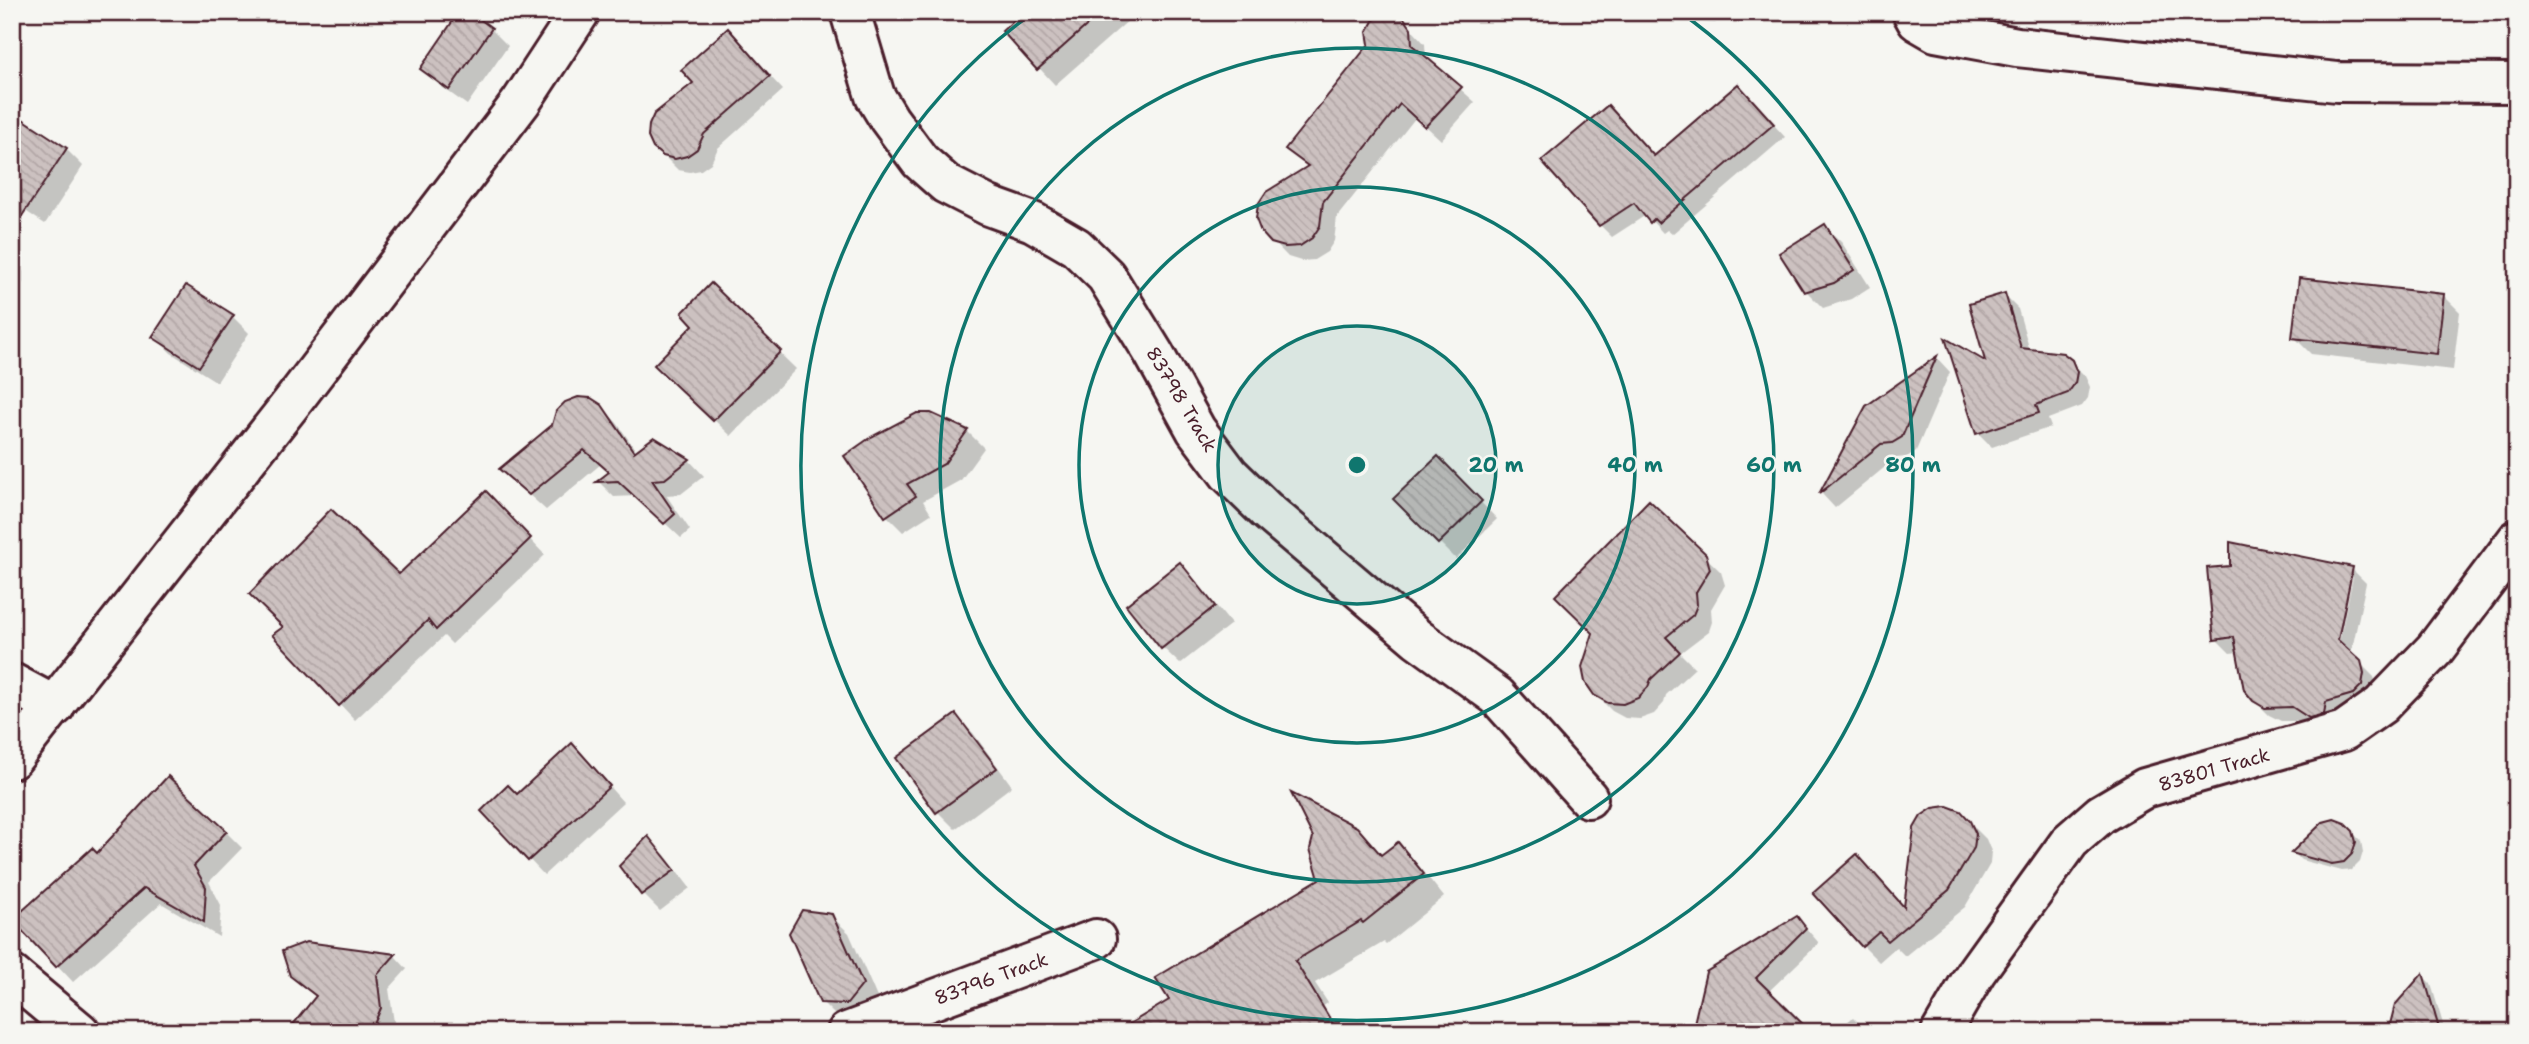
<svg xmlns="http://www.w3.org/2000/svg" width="2529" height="1044" viewBox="0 0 2529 1044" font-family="'Shantell Sans',sans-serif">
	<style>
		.shadow { fill: #0003; fill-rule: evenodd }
		.building { fill: url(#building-back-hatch); stroke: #4a1f2b; stroke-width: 2 }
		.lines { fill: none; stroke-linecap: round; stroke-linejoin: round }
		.minor-casing { stroke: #4a1f2b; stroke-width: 44 }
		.minor { stroke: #f6f6f2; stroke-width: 38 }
		.ring { fill: none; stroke: #0f766e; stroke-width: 3.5 }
		.labels { text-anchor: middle; stroke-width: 5; stroke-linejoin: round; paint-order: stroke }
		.street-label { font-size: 19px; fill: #4a1f2b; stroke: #f6f6f2 }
		.centre { fill: #0f766e; stroke: #f6f6f2; stroke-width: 3.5 }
		.ring-label { font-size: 21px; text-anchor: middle; font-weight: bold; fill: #0f766e; stroke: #f6f6f2; stroke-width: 5; stroke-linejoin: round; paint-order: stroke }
	</style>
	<defs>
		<pattern id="building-back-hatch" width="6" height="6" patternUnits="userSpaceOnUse" patternTransform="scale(1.75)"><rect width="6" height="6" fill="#ccc1c0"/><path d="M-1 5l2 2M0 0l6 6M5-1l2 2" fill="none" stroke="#b1a5a5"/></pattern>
	</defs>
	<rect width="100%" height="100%" fill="#f6f6f2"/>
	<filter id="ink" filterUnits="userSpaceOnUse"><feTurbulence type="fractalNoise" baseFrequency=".0143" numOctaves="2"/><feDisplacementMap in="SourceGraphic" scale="14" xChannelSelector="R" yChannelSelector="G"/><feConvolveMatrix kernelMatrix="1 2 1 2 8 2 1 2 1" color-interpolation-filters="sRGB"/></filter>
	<g filter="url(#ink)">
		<g class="shadow">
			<polygon points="804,12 823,12 816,21"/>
			<polygon points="1026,12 1138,12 1055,85 1005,31"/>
			<polygon points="1686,12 1729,12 1727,16 1715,23 1702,22"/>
			<polygon points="1403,20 1425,44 1426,59 1475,102 1441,140 1416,117 1337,217 1334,241 1327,252 1314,260 1301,261 1288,257 1263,231 1309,168 1288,148"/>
			<polygon points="491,29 508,46 467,105 439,85 422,69"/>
			<polygon points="741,45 783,90 718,148 711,163 701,170 690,172 678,170 655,147 695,84"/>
			<polygon points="1750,99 1785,137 1672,234 1667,230 1663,233 1646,215 1612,237 1600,225 1654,158"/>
			<polygon points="66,149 83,166 45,224 12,202"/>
			<polygon points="1825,226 1842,243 1870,287 1851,299 1823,308 1806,291"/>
			<polygon points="12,256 23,272 23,282 18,292 12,295"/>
			<polygon points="711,286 796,369 731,436 673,381"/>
			<polygon points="2004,295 2018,309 2030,351 2071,362 2085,376 2090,387 2088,398 2082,406 2048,419 2051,427 1992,447 1978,433 1988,365"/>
			<polygon points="2443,295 2460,312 2453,370 2311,354 2294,337"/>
			<polygon points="232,316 249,333 217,382 171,353 154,336"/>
			<polygon points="1937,358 1950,372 1916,451 1907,457 1896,458 1835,508 1822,494 1868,407"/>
			<polygon points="601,406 617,423 637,452 654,439 689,460 704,476 681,494 666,495 690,530 681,538 636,496 614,497 599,482 611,473 601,464 546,510 517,484"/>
			<polygon points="967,431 984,448 961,480 923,501 931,514 903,532 887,516 846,456"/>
			<polygon points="1438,458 1497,519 1456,559 1396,499"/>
			<polygon points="486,494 545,555 452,644 444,636 355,720 274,635 399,576"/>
			<polygon points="1649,502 1721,572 1725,585 1711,609 1712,622 1709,631 1680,653 1695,668 1666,695 1664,703 1654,714 1640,719 1625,718 1612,711 1595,694"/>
			<polygon points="1180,565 1197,582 1231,624 1180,664 1163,648 1129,605"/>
			<path d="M 2352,569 L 2366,583 L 2351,654 L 2374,677 L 2377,688 L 2325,731 L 2308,721 L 2281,721 L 2269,715 L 2254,700 L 2239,652 L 2230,653 L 2216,639 ZM 2349,577 L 2353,577 L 2338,648 L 2334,648 Z"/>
			<polygon points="956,717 973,733 1012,786 955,829 938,812 899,759"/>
			<polygon points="572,745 623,802 544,875 483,811 517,797"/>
			<polygon points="1960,813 1986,839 1991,851 1990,864 1965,907 1905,956 1896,947 1879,962 1863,946 1857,856 1906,909"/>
			<polygon points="2344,824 2361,841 2363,852 2360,862 2352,870 2342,871 2301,860 2294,853"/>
			<polygon points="1356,828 1383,856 1398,844 1419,866 1444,897 1386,944 1384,942 1315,983 1328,1003 1280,1032 1171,1000 1321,880"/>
			<polygon points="226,832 242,848 209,882 221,905 219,937 161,903 73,982 15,920 97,855"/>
			<polygon points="648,838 665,855 690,888 660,911 643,894 621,866"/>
			<polygon points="831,916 849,933 879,1002 839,1019 822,1002"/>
			<polygon points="1797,918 1819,943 1768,992 1705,1032"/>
			<polygon points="306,944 395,956 407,969 389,989 394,1022 389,1032 293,1032 317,998 292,975"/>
			<polygon points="2423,976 2431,984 2443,1024 2441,1032 2400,1032"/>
			<polygon points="1853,1017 1868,1032 1836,1032"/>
		</g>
		<g class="building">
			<polygon points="459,12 470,12 492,28 449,90 420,69"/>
			<polygon points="1023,12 1102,12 1037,70 1002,31"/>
			<polygon points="1394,13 1404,18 1411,28 1412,45 1462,87 1425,127 1400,104 1323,202 1320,226 1312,238 1300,246 1285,247 1271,243 1261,232 1256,219 1258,204 1266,192 1308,166 1285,149 1369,44 1367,32 1373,21 1382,14"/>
			<polygon points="728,28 770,76 704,134 697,149 687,156 675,159 663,156 653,148 648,137 649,125 654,114 693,83 681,70"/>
			<polygon points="1738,84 1774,124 1658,223 1654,219 1650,223 1634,203 1599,226 1541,161 1608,105 1654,156"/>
			<polygon points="12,112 67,148 12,231"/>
			<polygon points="1825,224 1854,270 1834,283 1804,292 1779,253"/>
			<polygon points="2299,278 2444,294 2437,354 2292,338"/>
			<polygon points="711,283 781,351 713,421 654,365 693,325 682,313"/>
			<polygon points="186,285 234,315 199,367 152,337"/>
			<polygon points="2005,293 2021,348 2063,353 2072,360 2077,372 2075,383 2068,393 2036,405 2039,413 1976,434 1945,338 1985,361 1969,304"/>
			<polygon points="1937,356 1902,437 1892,443 1881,444 1819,494 1866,406"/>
			<polygon points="578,397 591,398 602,405 634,452 654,437 690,459 665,479 652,480 675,514 664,524 618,481 596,482 609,472 584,450 529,495 499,469 552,425 556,411 565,402"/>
			<polygon points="917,413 931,413 968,430 944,464 907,484 916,496 885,517 844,456 871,437"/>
			<polygon points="1438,456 1482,501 1438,544 1393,499"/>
			<polygon points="486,491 531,538 436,630 428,620 339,706 272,635 283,627 249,594 331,509 399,574"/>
			<polygon points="1649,500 1706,554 1710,569 1696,592 1697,605 1693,615 1666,637 1680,652 1651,679 1648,687 1638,698 1623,704 1608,703 1594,695 1585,682 1582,667 1593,633 1555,596"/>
			<polygon points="2230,542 2353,567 2338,640 2361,661 2364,673 2362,685 2353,694 2326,702 2324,714 2309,718 2292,707 2265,708 2253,701 2244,690 2234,637 2214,640 2207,568 2230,566"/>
			<polygon points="1180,562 1215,606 1161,649 1126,605"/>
			<polygon points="956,714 997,768 936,813 896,758"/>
			<polygon points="572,743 610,786 528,861 481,811 508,785 517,794"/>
			<polygon points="168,776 227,831 194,866 206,887 204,922 144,888 56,967 12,920 92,848 97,853"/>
			<polygon points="1291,793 1357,827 1381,855 1398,842 1424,874 1363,923 1361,921 1295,961 1338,1032 1116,1032 1169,1000 1155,978 1319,879 1310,849 1313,837"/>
			<polygon points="1947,806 1961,811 1970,821 1976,834 1974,848 1949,890 1888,941 1879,932 1862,947 1813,893 1857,854 1904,907 1914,828 1921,816 1933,808"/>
			<polygon points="2334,819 2345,823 2353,831 2356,842 2352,854 2344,862 2332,864 2291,853 2323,822"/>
			<polygon points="648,836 675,870 641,895 619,866"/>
			<polygon points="802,910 832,914 863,984 847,1004 820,1003 789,933"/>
			<polygon points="1797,916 1806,928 1756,978 1811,1032 1692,1032 1706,972"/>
			<polygon points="306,942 396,954 377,975 381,1008 375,1022 362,1032 287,1032 316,996 290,976 282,951"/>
			<polygon points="2423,973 2440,1032 2388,1032 2395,1005"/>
		</g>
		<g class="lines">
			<g class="minor-casing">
				<g id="minor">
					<polyline points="850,12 875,96 889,119 920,161 946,184 989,206 1033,222 1076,247 1106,276 1154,354 1196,430 1229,474 1266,510 1418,639 1497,696 1588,798"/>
					<polyline points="1912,12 1917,21 1936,32 2017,47 2337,82 2517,83"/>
					<polyline points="12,683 55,706"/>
					<polyline points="12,759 294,400 521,102 580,12"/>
					<polyline points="12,975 80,1032"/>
					<polyline points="847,1032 1096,939"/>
					<polyline points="1941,1032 1976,972 2070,841 2101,814 2145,788 2344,731 2381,705 2435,649 2517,540"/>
				</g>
			</g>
			<use href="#minor" class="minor"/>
		</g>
	</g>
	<circle cx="1357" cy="465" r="139" fill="#0f766e" fill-opacity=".12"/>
	<g class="ring">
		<circle cx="1357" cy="465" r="139"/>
		<circle cx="1357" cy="465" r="278"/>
		<circle cx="1357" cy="465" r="417"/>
		<path d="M1680 12A556 556 0 1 1 1034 12"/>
	</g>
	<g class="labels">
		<g class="street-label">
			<text transform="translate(1182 399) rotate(59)" y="7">83798 Track</text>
			<text transform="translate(2214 769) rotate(-16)" y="7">83801 Track</text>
			<text transform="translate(991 978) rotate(-20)" y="7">83796 Track</text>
		</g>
	</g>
	<circle cx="1357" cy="465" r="10" class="centre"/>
	<g class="ring-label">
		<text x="1496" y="472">20 m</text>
		<text x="1635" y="472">40 m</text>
		<text x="1774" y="472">60 m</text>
		<text x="1913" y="472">80 m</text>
	</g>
	<rect width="2529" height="1044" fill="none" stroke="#f6f6f2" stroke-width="42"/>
	<rect x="21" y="21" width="2487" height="1002" fill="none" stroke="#4a1f2b" stroke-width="2.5" filter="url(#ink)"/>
</svg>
